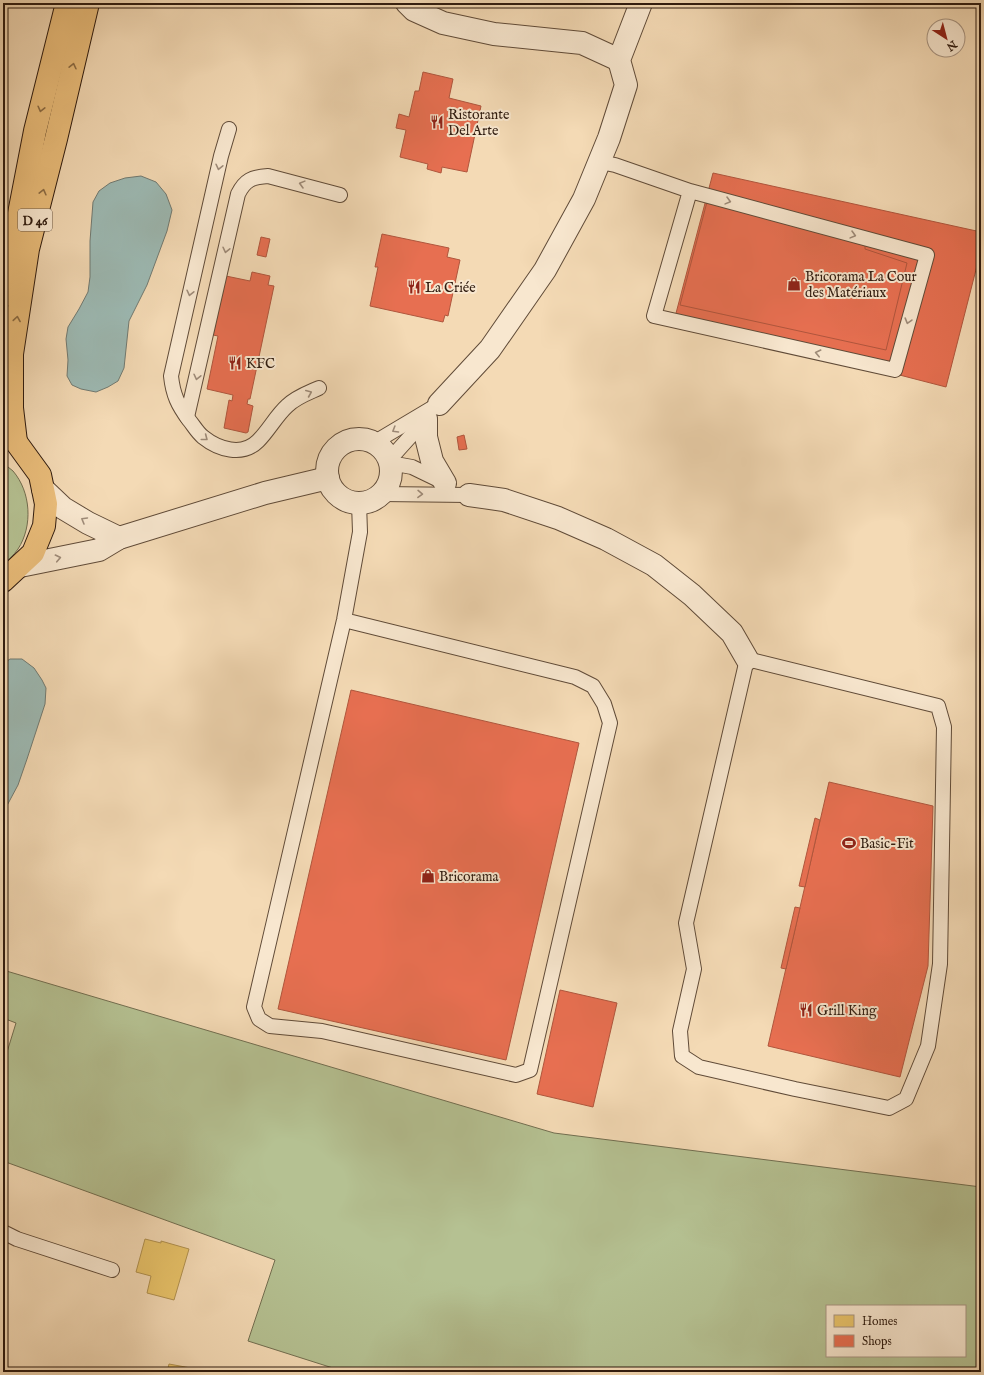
<svg xmlns="http://www.w3.org/2000/svg" width="984" height="1375" viewBox="0 0 984 1375" font-family="'IM FELL English',serif">
	<style>
		.green { fill: #b5c192; stroke: #726e50; fill-rule: evenodd }
		.water { fill: #9dbab4; stroke: #717a72 }
		.homes { fill: #e9c46a; stroke: #b1914f }
		.shops { fill: #e76f51; stroke: #b0563d }
		.lines { fill: none; stroke-linecap: round; stroke-linejoin: round }
		.service-casing { stroke: #604b38; stroke-width: 16 }
		.minor-casing { stroke: #604b38; stroke-width: 24 }
		.primary-casing { stroke: #2f1b0f; stroke-width: 24 }
		.service { stroke: #f8e7cf; stroke-width: 14 }
		.minor { stroke: #f8e7cf; stroke-width: 22 }
		.primary { stroke: #eabd7a; stroke-width: 22 }
		.oneway { stroke: #8c6c44 }
		.oneway2 { stroke: #9e8b79 }
		.labels { text-anchor: middle; stroke-width: 4; stroke-linejoin: round; paint-order: stroke }
		.shield { fill: #f8e7cf; stroke: #6b5849; stroke-width: 1 }
		.shield-label { font-size: 13px; font-weight: bold; fill: #2f1b0f }
		.poi-label { font-size: 14px; fill: #2f1b0f; stroke: #f8e7cf; text-anchor: start }
	</style>
	<rect width="100%" height="100%" fill="#f4dab5"/>
	<filter id="stains"><feTurbulence type="fractalNoise" baseFrequency=".005" numOctaves="4"/><feColorMatrix values="0 0 0 0 .2 0 0 0 0 .09 0 0 0 0 .02 0 0 0 .5 -.17"/></filter>
	<radialGradient id="worn" r=".72"><stop offset=".6" stop-color="#630" stop-opacity="0"/><stop offset="1" stop-color="#630" stop-opacity=".3"/></radialGradient>
	<g class="green">
		<path d="M 3,463 C 6,466 10,468 13,471 C 31,492 33,526 18,549 C 14,555 8,560 3,565 Z"/>
		<path d="M 3,970 L 554,1133 L 981,1187 L 981,1372 L 352,1372 L 336,1369 L 248,1341 L 275,1260 L 3,1161 L 3,1065 L 16,1023 L 3,1018 ZM 827,1306 L 965,1306 L 965,1356 L 827,1356 Z"/>
	</g>
	<g class="water">
		<polygon points="141,176 156,182 166,194 172,210 167,231 147,285 129,321 124,368 118,381 108,387 96,392 81,389 72,385 67,376 68,360 66,339 68,327 79,309 88,292 90,277 90,241 93,202 99,191 110,183 125,178"/>
		<polygon points="10,659 22,659 34,668 42,680 46,688 45,704 27,759 18,785 3,813 3,664"/>
	</g>
	<g class="homes">
		<polygon points="145,1239 161,1243 161,1241 189,1249 174,1300 147,1293 151,1276 136,1272"/>
		<polygon points="169,1364 196,1369 195,1372 167,1372"/>
	</g>
	<g class="shops">
		<polygon points="423,72 453,79 449,98 481,106 467,172 442,167 441,173 427,169 428,164 400,157 406,130 396,128 399,114 409,117 415,91 419,91"/>
		<polygon points="713,173 981,232 981,250 946,387 675,317"/>
		<polygon points="707,202 865,245 865,249 907,263 886,350 680,305"/>
		<polygon points="382,234 449,248 447,257 460,260 448,316 445,315 443,322 370,306 378,267 375,267"/>
		<polygon points="261,237 270,239 266,257 257,255"/>
		<polygon points="252,272 270,276 268,285 274,286 250,399 248,399 247,404 253,406 248,432 246,433 224,428 229,400 232,401 233,395 207,389 218,336 213,335 226,276 250,281"/>
		<polygon points="464,435 467,449 459,450 457,437"/>
		<polygon points="351,690 579,743 506,1060 278,1009"/>
		<polygon points="829,782 933,806 928,966 900,1077 768,1046"/>
		<polygon points="815,818 820,820 805,887 799,886"/>
		<polygon points="795,907 800,908 786,969 781,968"/>
		<polygon points="560,990 617,1003 593,1107 537,1094"/>
	</g>
	<g class="lines">
		<g class="service-casing">
			<g id="service">
				<path d="M 229,129 L 221,156 L 171,376 C 173,395 178,405 189,420 C 194,426 197,432 203,437 C 218,449 242,457 258,441 C 269,430 276,416 287,406 C 296,397 308,393 319,388"/>
				<polyline points="600,162 615,165 690,191 927,255 895,370 654,316 690,191"/>
				<path d="M 187,417 L 238,194 C 245,180 252,177 268,176 L 340,195"/>
				<polyline points="375,442 432,408"/>
				<polyline points="390,459 427,418"/>
				<polyline points="390,463 412,467 443,482"/>
				<polyline points="381,494 469,495"/>
				<polyline points="344,620 575,677 593,686 604,704 610,723 530,1070 516,1075 322,1031 270,1026 259,1019 254,1007 344,620 360,532 359,503"/>
				<polygon points="747,659 938,706 944,727 940,964 928,1046 906,1099 889,1108 795,1089 699,1067 682,1056 680,1031 694,969 686,923"/>
				<polyline points="3,1232 17,1239 112,1270"/>
			</g>
		</g>
		<g class="minor-casing">
			<g id="minor">
				<polyline points="407,3 414,10 443,23 494,34 582,43 619,60"/>
				<polyline points="439,404 490,349 545,270 584,199 609,138 626,85 619,60 641,3"/>
				<polyline points="426,419 426,437 432,461 445,483"/>
				<circle cx="359" cy="471" r="32"/>
				<polyline points="43,489 63,508 88,523 119,538"/>
				<polyline points="469,495 504,500 558,518 606,539 654,565 692,595 732,633 747,659"/>
				<polyline points="20,566 99,550 119,538 265,493 328,478"/>
			</g>
		</g>
		<g class="primary-casing">
			<g id="primary">
				<polyline points="3,296 35,131 67,3"/>
				<polyline points="3,434 16,442 40,475 46,504 44,526 33,553 3,581"/>
				<polyline points="16,442 12,408 12,354 28,249 56,139 88,3"/>
			</g>
		</g>
		<use href="#service" class="service"/>
		<use href="#minor" class="minor"/>
		<use href="#primary" class="primary"/>
	</g>
	<defs><path id="oneway-chevron" d="M-2-3.5L2.5 0L-2 3.5" fill="none" stroke-width="1.6" stroke-linecap="round" stroke-linejoin="round"/></defs>
	<g class="oneway">
		<use href="#oneway-chevron" transform="translate(73 66) rotate(-77)"/>
		<use href="#oneway-chevron" transform="translate(41 109) rotate(104)"/>
		<use href="#oneway-chevron" transform="translate(43 192) rotate(-76)"/>
		<use href="#oneway-chevron" transform="translate(17 319) rotate(-81)"/>
	</g>
	<g class="oneway2">
		<use href="#oneway-chevron" transform="translate(219 167) rotate(103)"/>
		<use href="#oneway-chevron" transform="translate(302 184) rotate(-165)"/>
		<use href="#oneway-chevron" transform="translate(728 201) rotate(15)"/>
		<use href="#oneway-chevron" transform="translate(853 235) rotate(15)"/>
		<use href="#oneway-chevron" transform="translate(226 250) rotate(103)"/>
		<use href="#oneway-chevron" transform="translate(190 293) rotate(103)"/>
		<use href="#oneway-chevron" transform="translate(908 321) rotate(106)"/>
		<use href="#oneway-chevron" transform="translate(818 353) rotate(-167)"/>
		<use href="#oneway-chevron" transform="translate(197 377) rotate(103)"/>
		<use href="#oneway-chevron" transform="translate(309 393) rotate(-23)"/>
		<use href="#oneway-chevron" transform="translate(395 430) rotate(149)"/>
		<use href="#oneway-chevron" transform="translate(205 438) rotate(38)"/>
		<use href="#oneway-chevron" transform="translate(420 494) rotate(1)"/>
		<use href="#oneway-chevron" transform="translate(84 520) rotate(-150)"/>
		<use href="#oneway-chevron" transform="translate(58 558) rotate(-12)"/>
	</g>
	<defs>
		<g id="restaurant-bare" transform="scale(1.08)"><path d="M-5-6h1v4h1v-4h1v4h1v-4h1v5L-1.5 .5V6h-2V.5L-5-1ZM5-6V6H3V1.5H1.5Q1.5-4 5-6Z" fill="#8f2418" stroke="#f8e7cf" stroke-width="2.5" paint-order="stroke"/></g>
		<g id="shop-bare" transform="scale(1.08)"><path d="M-5-2.5h2.3a2.7 3.5 0 0 1 5.4 0H5L5.5 6h-11ZM-1.5-2.5h3a1.5 2.3 0 0 0-3 0Z" fill="#8f2418" stroke="#f8e7cf" stroke-width="2.5" paint-order="stroke"/></g>
		<g id="stadium-bare" transform="scale(1.08)"><path d="M0-5a6.5 5 0 1 0 0 10a6.5 5 0 1 0 0-10ZM-3.5-1.8h7v3.6h-7Z" fill="#8f2418" stroke="#f8e7cf" stroke-width="2.5" paint-order="stroke"/></g>
	</defs>
	<g fill-rule="evenodd">
		<use href="#restaurant-bare" x="437" y="122"/>
		<use href="#shop-bare" x="794" y="284"/>
		<use href="#restaurant-bare" x="414" y="287"/>
		<use href="#restaurant-bare" x="235" y="363"/>
		<use href="#stadium-bare" x="849" y="843"/>
		<use href="#shop-bare" x="428" y="876"/>
		<use href="#restaurant-bare" x="806" y="1010"/>
	</g>
	<g class="labels">
		<rect class="shield" x="18" y="209" width="34" height="22" rx="3"/>
		<g class="shield-label">
			<text x="35" y="225">D 46</text>
		</g>
		<g class="poi-label">
			<text x="448" y="119">Ristorante<tspan x="448" dy="16">Del Arte</tspan></text>
			<text x="805" y="281">Bricorama La Cour<tspan x="805" dy="16">des Matériaux</tspan></text>
			<text x="425" y="292">La Criée</text>
			<text x="246" y="368">KFC</text>
			<text x="860" y="848">Basic-Fit</text>
			<text x="439" y="881">Bricorama</text>
			<text x="817" y="1015">Grill King</text>
		</g>
	</g>
	<rect width="984" height="1375" fill="none" stroke="#f4dab5" stroke-width="16"/>
	<rect x="4" y="4" width="976" height="1367" fill="none" stroke="#2f1b0f" stroke-width="2"/>
	<rect x="8" y="8" width="968" height="1359" fill="none" stroke="#2f1b0f"/>
	<rect x="826" y="1305" width="140" height="52" fill="#f8e7cf" stroke="#a89582"/>
	<rect x="834" y="1315" width="20" height="12" fill="#e9c46a" stroke="#a89582"/>
	<text x="862" y="1325" font-size="12" fill="#2f1b0f">Homes</text>
	<rect x="834" y="1335" width="20" height="12" fill="#e76f51" stroke="#a89582"/>
	<text x="862" y="1345" font-size="12" fill="#2f1b0f">Shops</text>
	<g transform="translate(946 38) rotate(144)"><circle r="19" fill="#f8e7cf" stroke="#a89582"/>
	<path d="M0-3L7 15L0 10L-7 15Z" fill="#8f2418"/>
	<text y="-6" font-size="11" font-weight="bold" text-anchor="middle" fill="#2f1b0f">N</text>
	</g>
	<rect width="100%" height="100%" filter="url(#stains)"/>
	<rect width="100%" height="100%" fill="url(#worn)"/>
</svg>
